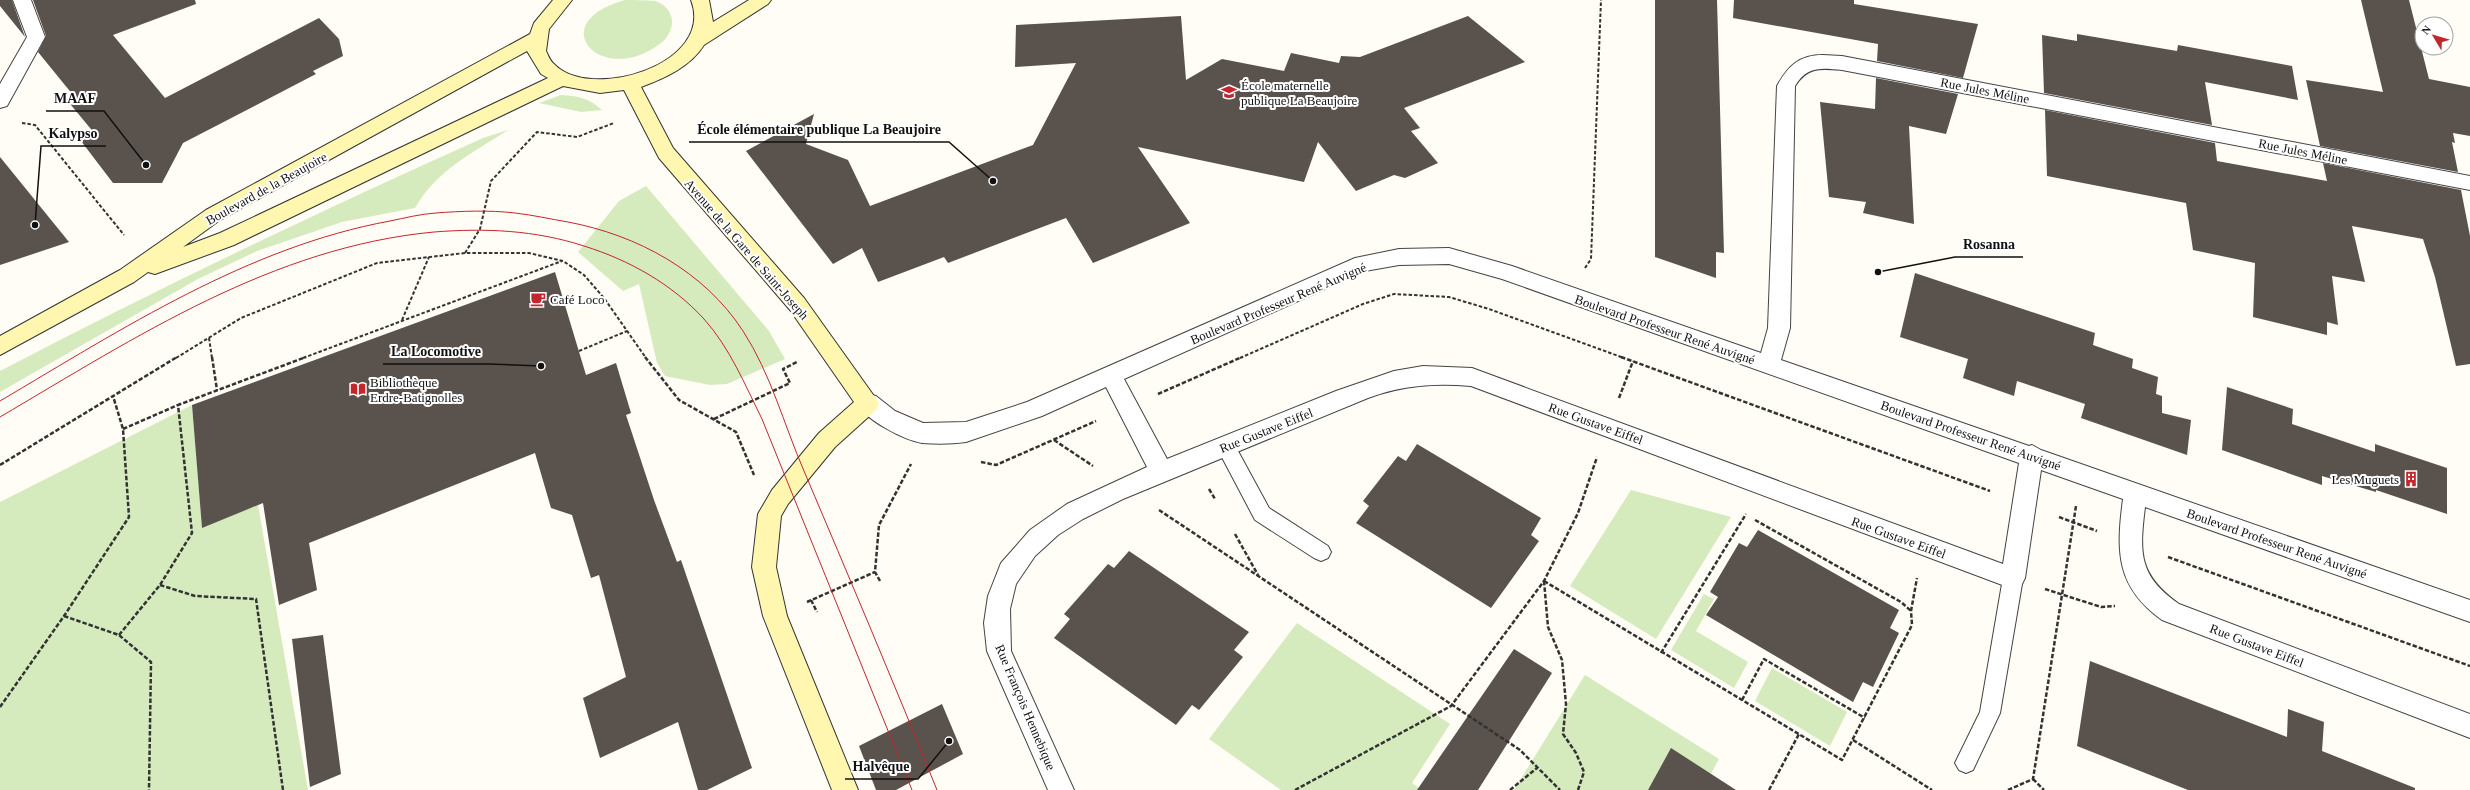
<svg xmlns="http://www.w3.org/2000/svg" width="2470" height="790" viewBox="0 0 2470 790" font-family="'Times New Roman',serif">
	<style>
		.green { fill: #d5ebbd }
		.building { fill: #5a524d }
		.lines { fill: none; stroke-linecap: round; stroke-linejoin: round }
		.lane-casing { stroke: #444; stroke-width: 2 }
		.street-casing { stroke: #444; stroke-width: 2 }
		.secondary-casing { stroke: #333; stroke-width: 2 }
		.path-far1 { stroke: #333; stroke-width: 2; stroke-dasharray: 3.5 2; stroke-linecap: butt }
		.path { stroke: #333; stroke-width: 2.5; stroke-dasharray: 4.5 2; stroke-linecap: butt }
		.lane { fill: #fff; fill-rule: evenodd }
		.street { fill: #fff; fill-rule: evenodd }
		.secondary { fill: #fff6b0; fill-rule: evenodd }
		.tram { stroke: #c4262e; stroke-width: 1 }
		.labels { text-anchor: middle; stroke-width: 4; stroke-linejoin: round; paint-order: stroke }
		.poi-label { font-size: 13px; fill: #111; stroke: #fff; text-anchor: start }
		.street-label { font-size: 13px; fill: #111; stroke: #fff }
		.leader { fill: none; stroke: #111; stroke-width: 1.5 }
		.callout-dot { fill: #111; stroke: #fff; stroke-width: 1.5 }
		.callout-label { font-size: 14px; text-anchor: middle; font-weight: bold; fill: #111; stroke: #fff; stroke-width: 4; stroke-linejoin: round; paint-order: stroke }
	</style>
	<rect width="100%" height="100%" fill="#fffdf5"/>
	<g class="green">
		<path d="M 625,0 C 634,0 646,0 655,1 C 676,8 677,30 661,43 C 602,89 541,23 625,0 Z"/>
		<path d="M 561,95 C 578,96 589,98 602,110 L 581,112 L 539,103 Z"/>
		<path d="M 508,130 C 471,154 437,170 415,208 L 342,222 L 257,251 L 198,279 L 0,392 L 0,371 C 159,288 320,211 483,138 Z"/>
		<polygon points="646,186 769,331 785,359 727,384 710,385 665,376 657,363 639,284 623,291 578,252 619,201"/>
		<polygon points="192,405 202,527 258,505 308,790 0,790 0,502"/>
		<polygon points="1631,490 1731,517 1656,639 1570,586"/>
		<polygon points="1704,594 1714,599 1696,631 1748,662 1734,688 1671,650"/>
		<polygon points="1297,623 1450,724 1412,783 1422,790 1281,790 1209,739"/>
		<polygon points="1772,668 1847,712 1830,746 1755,701"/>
		<polygon points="1585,675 1719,759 1702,790 1514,790"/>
	</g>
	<g class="building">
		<polygon points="0,0 12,0 25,37 0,6"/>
		<polygon points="33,0 195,0 196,4 113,35 165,98 319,18 339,39 343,56 313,71 316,74 183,143 162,183 113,183 81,141 95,134 66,99 73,95 38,52 46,36"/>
		<polygon points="1655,0 1717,0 1724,253 1716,252 1716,278 1655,257"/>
		<polygon points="1734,0 1854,0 1854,4 1978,24 1963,78 1877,61 1878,44 1733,18"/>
		<polygon points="2361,0 2409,0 2429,79 2470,87 2470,136 2453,133 2455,143 2452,142 2458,172 2320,146 2306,80 2383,92"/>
		<polygon points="1181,16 1186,80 1222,59 1284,71 1291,53 1339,63 1341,56 1360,57 1468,16 1525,62 1404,108 1420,128 1411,131 1438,163 1405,178 1394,175 1356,191 1318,142 1304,182 1138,147 1190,223 1093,263 1066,218 948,263 944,257 878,282 862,248 833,264 746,151 814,114 806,144 848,160 870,206 1033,145 1076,63 1015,67 1016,25"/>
		<polygon points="2077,34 2177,51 2178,45 2292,66 2298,100 2205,82 2212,125 2044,93 2042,35 2077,41"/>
		<polygon points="1876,78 1958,94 1946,134 1909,126 1914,224 1863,213 1866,202 1829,197 1820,102 1875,109"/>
		<polygon points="2045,110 2215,143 2217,161 2327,181 2323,163 2461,190 2470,236 2470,364 2456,366 2435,277 2423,239 2352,226 2365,282 2332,276 2338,325 2327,322 2327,335 2253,317 2255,263 2193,250 2186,203 2047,176"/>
		<polygon points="0,157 69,242 0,265"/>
		<polygon points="555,272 586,375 616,363 631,413 626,415 654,500 677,562 681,560 752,768 707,790 698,790 678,722 600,758 583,698 626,677 599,575 591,578 572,515 551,508 535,453 309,543 317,590 279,605 263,503 202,528 192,405"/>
		<polygon points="1915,273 2095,333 2093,345 2133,359 2132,368 2158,377 2156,394 2162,396 2162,413 2191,420 2187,455 2081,418 2085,404 2017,381 2014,396 1963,378 1968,359 1900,337"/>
		<polygon points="2227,387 2293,409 2292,424 2375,452 2375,444 2447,468 2447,514 2376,490 2376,492 2322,476 2322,485 2222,450"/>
		<polygon points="1417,444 1541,518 1531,535 1539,541 1491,608 1356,523 1369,506 1363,501 1398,456 1406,461"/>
		<polygon points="1758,530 1899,610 1890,628 1899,633 1873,687 1863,682 1853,702 1706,615 1718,597 1710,592 1739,543 1747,547"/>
		<polygon points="1129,551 1249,632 1234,650 1243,657 1199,710 1192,705 1176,725 1054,638 1070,619 1064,614 1108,564 1114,568"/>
		<polygon points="323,635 341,774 310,787 292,639"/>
		<polygon points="1514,649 1552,673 1478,790 1417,790"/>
		<polygon points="2090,661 2287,737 2288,709 2324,722 2322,751 2415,788 2415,790 2188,790 2077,746"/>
		<polygon points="942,704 963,754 896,790 876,790 859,746"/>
		<polygon points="1671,748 1736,790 1648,790"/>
	</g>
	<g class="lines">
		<g class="lane-casing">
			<g id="lane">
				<polygon points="1225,438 1232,440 1269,508 1328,546 1331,552 1328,558 1321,561 1314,558 1255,520 1216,446 1218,440"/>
				<polygon points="2013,569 2020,572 2023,578 2000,713 1973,770 1966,773 1959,770 1955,763 1980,712 2003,578 2006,572"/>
			</g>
		</g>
		<g class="street-casing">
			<g id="street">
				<polygon points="13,0 31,0 45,37 7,106 0,108 0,84 27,37"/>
				<path d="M 1823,55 L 1842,56 L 2470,176 L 2470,190 L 1842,70 C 1821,68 1807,66 1795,86 L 1790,328 L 1781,360 L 2029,446 L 2032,445 L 2041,450 L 2470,600 L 2470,622 L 2145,507 C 2139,554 2139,576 2179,604 L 2470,714 L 2470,738 L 2162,620 C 2116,587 2116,552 2123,499 L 2041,470 L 2025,578 L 2021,586 L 2013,589 L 1471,386 C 1435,383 1403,385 1368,398 L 1123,499 L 1083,519 L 1058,535 L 1035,556 L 1016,584 L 1010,609 L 1011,651 L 1074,790 L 1048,790 L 987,651 L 984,623 L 988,596 L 1001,563 L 1030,530 L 1067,504 L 1147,467 L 1106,387 L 1042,416 L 966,442 C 952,444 937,444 922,443 C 904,440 865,420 857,403 L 860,396 L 868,394 L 876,396 L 895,411 L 923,423 L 966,422 L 1027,402 L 1355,258 L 1399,249 L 1449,248 L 1512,266 L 1761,353 L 1768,328 L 1777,86 C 1788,66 1799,55 1823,55 ZM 1449,264 L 1502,279 L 2019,463 L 2003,564 L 1472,368 L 1423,366 L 1394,371 L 1336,391 L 1167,459 L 1124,379 L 1365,271 L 1399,265 Z"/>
			</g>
		</g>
		<g class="secondary-casing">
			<path id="secondary" d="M 553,0 L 572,0 L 549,29 L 546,51 C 548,55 550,61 554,64 C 589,102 716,65 691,0 L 709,0 L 713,22 L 749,0 L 771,0 L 768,4 L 704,45 C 690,67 665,78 641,87 L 673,148 L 804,298 L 879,403 L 876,410 L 835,447 L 788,504 L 781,516 L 776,567 L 787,616 L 858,790 L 832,790 L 763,616 L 752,567 L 758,514 L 772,490 L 819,433 L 854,402 L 790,310 L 659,158 L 624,90 L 600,93 L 563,86 L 234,245 L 155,274 L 148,272 L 134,282 L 0,355 L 0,336 L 120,270 L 206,210 L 530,34 L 534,23 ZM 527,51 L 541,74 L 548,78 L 220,233 L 183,247 L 220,220 Z"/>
		</g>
		<g class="path-far1">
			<polyline points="22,123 35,125 124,235"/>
			<polyline points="465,253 480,229 491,181 537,132 577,137 614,123"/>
			<polyline points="1585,268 1591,259 1601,0"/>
			<polyline points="402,320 429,257"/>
			<polyline points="209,338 212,358"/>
			<polyline points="579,351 627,331"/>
			<polyline points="176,358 241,318 377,263 465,253 529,253 563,261 584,275 604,298 646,358"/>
			<polyline points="303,358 562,261"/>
			<polyline points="1240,358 1363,304 1394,294 1449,297 1489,309 1624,358"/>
		</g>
		<g class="path">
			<polyline points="212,357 217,390"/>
			<polyline points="645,357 679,400 736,432 754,475"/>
			<polyline points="1621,357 1990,491"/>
			<polyline points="1158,394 1242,357"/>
			<polyline points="1619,398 1633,361"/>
			<polyline points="714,419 790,383 783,369 797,362"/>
			<polyline points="123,429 178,405"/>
			<polyline points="1054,440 1093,466"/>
			<polyline points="981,462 996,465 1096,421"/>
			<polyline points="0,465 177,357"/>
			<polyline points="1209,489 1215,499"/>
			<polyline points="1159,510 1520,750 1560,790"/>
			<polyline points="2059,517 2097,531"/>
			<polyline points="1755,520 1901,602 1911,611"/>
			<polyline points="1235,534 1258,575"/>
			<polyline points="2168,557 2470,666"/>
			<polyline points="880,581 875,572 879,525 911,464"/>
			<polyline points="1544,581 1842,760 1912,625 1911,611 1917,578"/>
			<polyline points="1544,581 1548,627 1562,660 1566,704 1563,734 1576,753 1584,772 1578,790"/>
			<polyline points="160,585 195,596 256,599 283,790"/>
			<polyline points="2045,589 2101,607 2115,606"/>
			<polyline points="811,600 817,612"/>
			<polyline points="807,602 875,572"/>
			<polyline points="64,616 119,635 151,662 149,790"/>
			<polyline points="119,635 160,585 192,533 178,405 306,357"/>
			<polyline points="1661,653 1746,514"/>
			<polyline points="1742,700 1764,659 1865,718"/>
			<polyline points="0,707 64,616 129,517 123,429 113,396"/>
			<polyline points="1853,740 1932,790"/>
			<polyline points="2033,779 2044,790"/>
			<polyline points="1295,790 1451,706 1544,581 1578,513 1597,457"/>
			<polyline points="1510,790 1537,768"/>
			<polyline points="1769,790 1799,734"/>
			<polyline points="2008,790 2033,779 2076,506"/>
		</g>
		<use href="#lane" class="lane"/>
		<use href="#street" class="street"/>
		<use href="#secondary" class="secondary"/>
		<g class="tram">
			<path d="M 0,401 C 122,329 248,247 390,221 C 405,218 420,214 436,213 C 461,211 490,210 515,213 C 533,215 550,219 568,222 C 637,235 704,271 743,331 C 771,374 784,425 804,471 C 849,577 894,683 937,790"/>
			<path d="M 0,417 C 136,337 273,247 434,232 C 485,228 535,230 584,246 C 629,260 672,284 704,319 C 730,348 745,385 762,419 L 912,790"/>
		</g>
	</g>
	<defs>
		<g id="school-bare" transform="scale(1.2)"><path d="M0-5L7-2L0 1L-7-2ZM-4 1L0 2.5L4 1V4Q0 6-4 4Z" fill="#c4262e" stroke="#fff" stroke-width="2.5" paint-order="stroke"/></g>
		<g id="cafe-bare" transform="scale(1.2)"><path d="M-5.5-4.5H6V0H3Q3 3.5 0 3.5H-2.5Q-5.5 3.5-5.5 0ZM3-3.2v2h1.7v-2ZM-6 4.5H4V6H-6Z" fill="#c4262e" stroke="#fff" stroke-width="2.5" paint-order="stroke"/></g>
		<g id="library-bare" transform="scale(1.2)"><path d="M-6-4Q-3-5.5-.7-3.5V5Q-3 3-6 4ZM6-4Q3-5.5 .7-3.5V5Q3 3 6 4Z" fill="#c4262e" stroke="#fff" stroke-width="2.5" paint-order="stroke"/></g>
		<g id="building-bare" transform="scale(1.2)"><path d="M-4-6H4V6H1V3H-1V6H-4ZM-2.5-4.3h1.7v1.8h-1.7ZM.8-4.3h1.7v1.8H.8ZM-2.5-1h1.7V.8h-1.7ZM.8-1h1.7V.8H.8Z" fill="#c4262e" stroke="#fff" stroke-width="2.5" paint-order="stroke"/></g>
	</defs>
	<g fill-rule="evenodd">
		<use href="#school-bare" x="1229" y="92"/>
		<use href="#cafe-bare" x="538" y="299"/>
		<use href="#library-bare" x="358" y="389"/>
		<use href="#building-bare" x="2411" y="479"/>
	</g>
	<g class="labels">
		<g class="poi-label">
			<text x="1241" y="90">École maternelle<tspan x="1241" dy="15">publique La Beaujoire</tspan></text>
			<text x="550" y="304">Café Loco</text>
			<text x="370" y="387">Bibliothèque<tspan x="370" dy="15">Erdre-Batignolles</tspan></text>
			<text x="2399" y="484" text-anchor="end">Les Muguets</text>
		</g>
		<g class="street-label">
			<text transform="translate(1985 90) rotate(11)" y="5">Rue Jules Méline</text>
			<text transform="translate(2303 151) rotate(11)" y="5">Rue Jules Méline</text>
			<text transform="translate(266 188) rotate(-29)" y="5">Boulevard de la Beaujoire</text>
			<text transform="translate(747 249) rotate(49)" y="5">Avenue de la Gare de Saint-Joseph</text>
			<text transform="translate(1278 303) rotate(-23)" y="5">Boulevard Professeur René Auvigné</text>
			<text transform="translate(1665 329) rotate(19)" y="5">Boulevard Professeur René Auvigné</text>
			<text transform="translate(1596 423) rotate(20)" y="5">Rue Gustave Eiffel</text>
			<text transform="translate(1266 430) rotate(-22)" y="5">Rue Gustave Eiffel</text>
			<text transform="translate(1971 435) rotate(19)" y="5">Boulevard Professeur René Auvigné</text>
			<text transform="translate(1899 537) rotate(20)" y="5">Rue Gustave Eiffel</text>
			<text transform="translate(2277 543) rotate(19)" y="5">Boulevard Professeur René Auvigné</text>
			<text transform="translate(2257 645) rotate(21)" y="5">Rue Gustave Eiffel</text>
			<text transform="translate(1026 707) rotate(67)" y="5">Rue François Hennebique</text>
		</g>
	</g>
	<path class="leader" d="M146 165L104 111H46M993 181L949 142H689M35 225L41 146H106M1878 272L1955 257H2023M541 366L489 364H383M949 741L918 779H845"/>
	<g class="callout-dot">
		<circle cx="146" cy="165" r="4"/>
		<circle cx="993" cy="181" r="4"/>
		<circle cx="35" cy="225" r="4"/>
		<circle cx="1878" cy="272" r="4"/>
		<circle cx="541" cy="366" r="4"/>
		<circle cx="949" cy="741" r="4"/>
	</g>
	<g class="callout-label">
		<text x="75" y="103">MAAF</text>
		<text x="819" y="134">École élémentaire publique La Beaujoire</text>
		<text x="73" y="138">Kalypso</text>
		<text x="1989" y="249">Rosanna</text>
		<text x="436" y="356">La Locomotive</text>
		<text x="881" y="771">Halvêque</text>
	</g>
	<g transform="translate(2434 36) rotate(308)"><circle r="19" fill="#ffffff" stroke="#a0a0a0"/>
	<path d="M0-3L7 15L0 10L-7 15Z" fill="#c4262e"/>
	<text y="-6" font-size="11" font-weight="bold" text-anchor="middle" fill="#111111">N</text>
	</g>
</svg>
